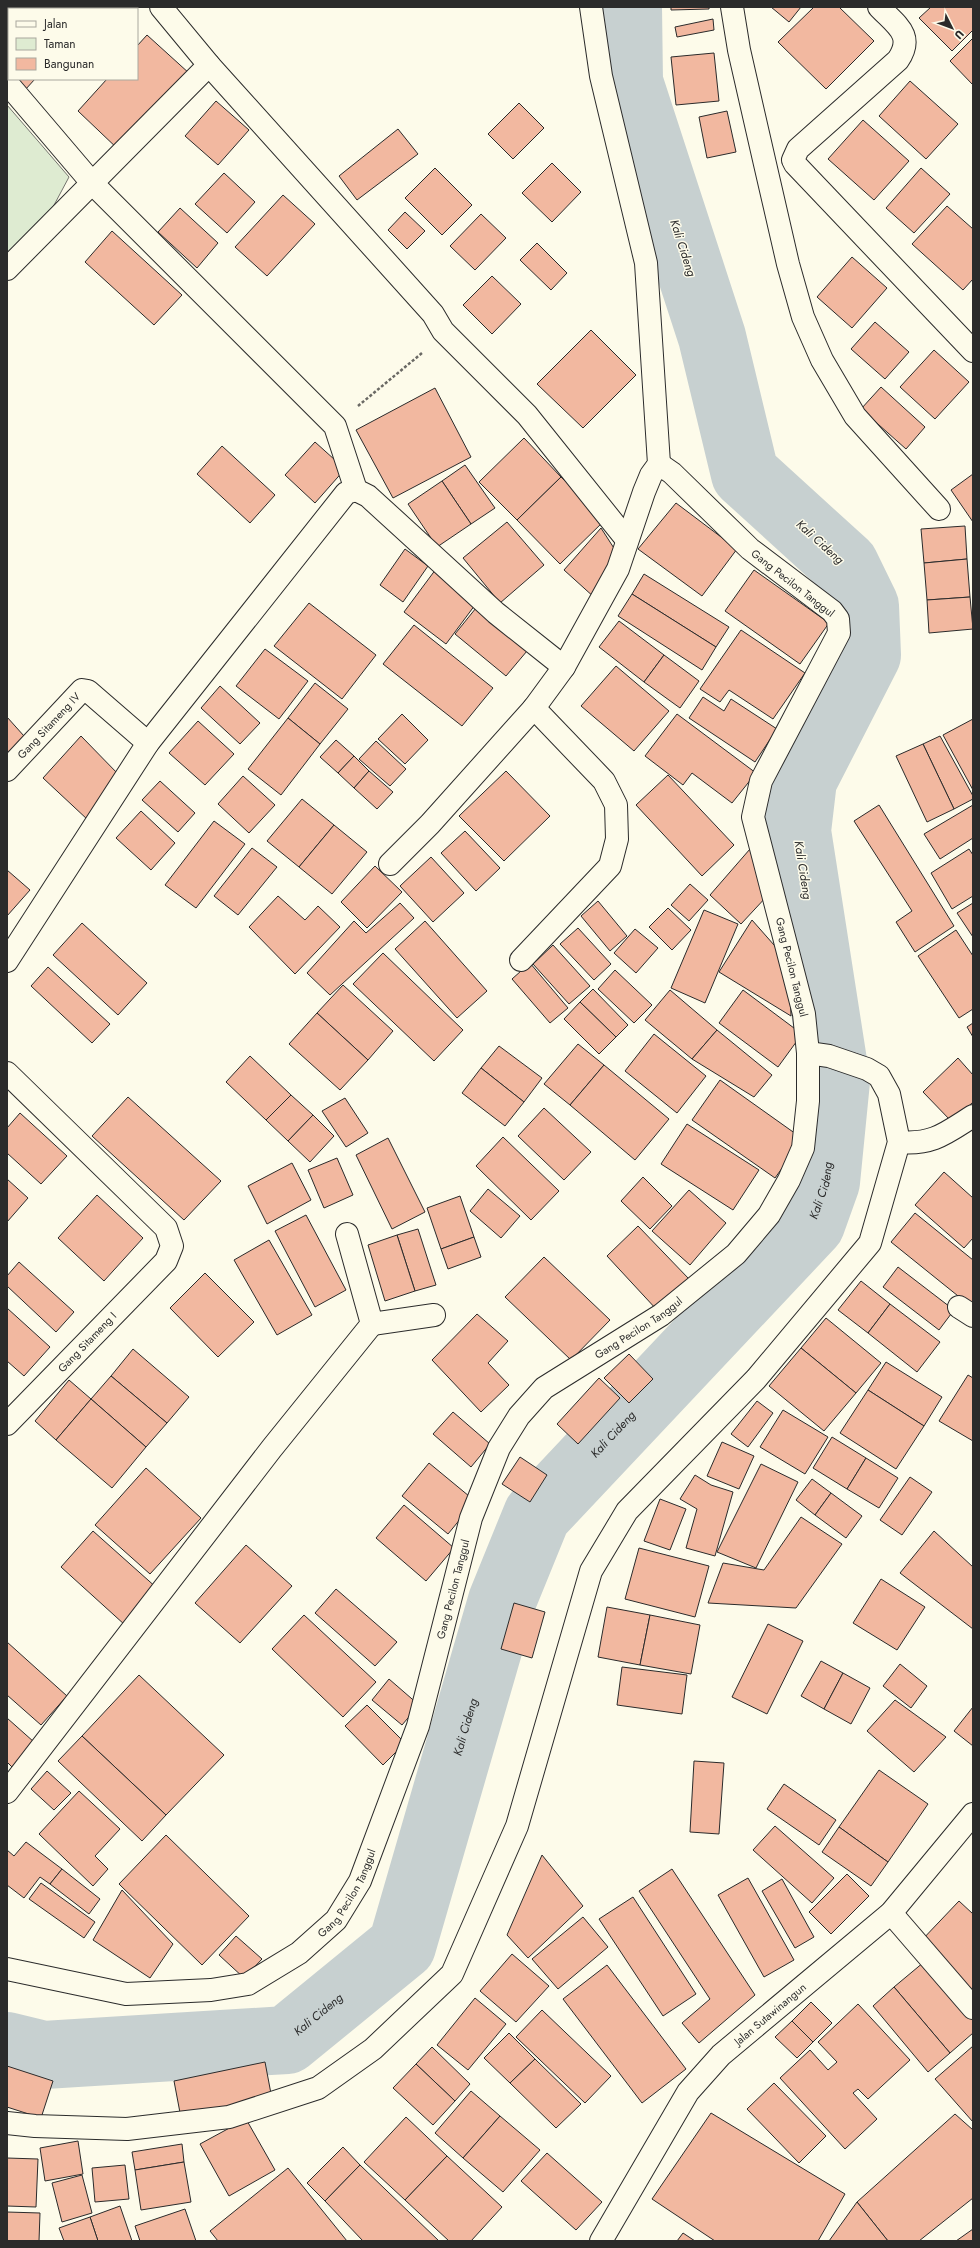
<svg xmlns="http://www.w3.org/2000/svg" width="980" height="2248" viewBox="0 0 980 2248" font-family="Jost,sans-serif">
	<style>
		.green { fill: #deebd1; stroke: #74746e }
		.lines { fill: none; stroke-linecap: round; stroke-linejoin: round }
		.river { stroke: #c7d0d0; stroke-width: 68 }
		.building { fill: #f2b8a0; stroke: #2b2b2b }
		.minor-casing { stroke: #2b2b2b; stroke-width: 24 }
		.path { stroke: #6a6964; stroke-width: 2.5; stroke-dasharray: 3 2; stroke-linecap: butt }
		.minor { stroke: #fdfbea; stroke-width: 22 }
		.labels { text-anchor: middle; stroke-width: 3; stroke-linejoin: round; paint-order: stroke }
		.street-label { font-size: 11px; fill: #2b2b2b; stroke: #fdfbea }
		.water-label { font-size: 12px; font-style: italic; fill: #2b2b2b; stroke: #fdfbea }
	</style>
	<rect width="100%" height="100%" fill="#fdfbea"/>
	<polygon class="green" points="7,105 69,177 53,207 7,253"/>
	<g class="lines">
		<path class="river" id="s1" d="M 7,2046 L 44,2055 L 287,2040 L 402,1946 L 502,1601 L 537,1515 L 811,1224 L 826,1182 L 836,1081 L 797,831 L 803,780 L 867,655 L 865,606 L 845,565 L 745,474 L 712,337 L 629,82 L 628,7"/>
	</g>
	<g class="building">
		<polygon points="52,7 105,7 103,9 54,9"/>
		<polygon points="671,7 709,7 709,9 671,10"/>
		<polygon points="771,7 801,7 789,22"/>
		<polygon points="814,7 839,7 874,41 826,89 778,42"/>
		<polygon points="931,7 973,7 973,30 952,51 919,18"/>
		<polygon points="713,19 714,30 677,37 675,27"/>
		<polygon points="9,26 9,75 7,73 7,28"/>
		<polygon points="147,35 190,74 120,151 78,111 107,79 137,79 137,46"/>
		<polygon points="973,38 973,85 950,61"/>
		<polygon points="714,53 719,101 676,105 671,57"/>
		<polygon points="14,79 35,79 25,90"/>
		<polygon points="910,81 958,124 926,159 879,116"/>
		<polygon points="216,101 249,130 218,165 185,136"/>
		<polygon points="519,103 544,128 513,159 488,134"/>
		<polygon points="727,111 736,152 707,158 699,117"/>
		<polygon points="863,120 909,161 874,200 828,159"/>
		<polygon points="398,129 418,154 357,200 339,176"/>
		<polygon points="552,163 581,192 552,222 522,193"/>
		<polygon points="435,168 472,205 442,235 405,198"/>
		<polygon points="921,168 950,194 914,233 886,208"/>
		<polygon points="224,173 255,202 227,233 195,204"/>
		<polygon points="283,195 315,224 267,276 235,247"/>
		<polygon points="947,206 973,229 973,279 963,290 912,244"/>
		<polygon points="180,208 218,243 197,268 158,232"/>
		<polygon points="405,212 425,231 407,249 388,230"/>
		<polygon points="481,214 506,238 475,270 450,246"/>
		<polygon points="112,231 182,295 154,325 85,262"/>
		<polygon points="537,243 567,273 551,290 520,260"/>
		<polygon points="852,257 887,288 852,328 817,297"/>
		<polygon points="492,276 521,304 492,334 463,305"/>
		<polygon points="875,322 909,352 885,379 851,349"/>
		<polygon points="591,330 636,375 583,428 537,384"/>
		<polygon points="934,350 969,382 935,419 900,387"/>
		<polygon points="881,387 925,427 906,449 861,409"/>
		<polygon points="435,388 471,457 393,498 356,430"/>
		<polygon points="524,438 561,477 517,520 479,482"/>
		<polygon points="315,442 345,469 315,503 285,475"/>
		<polygon points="222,446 275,495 250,523 197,474"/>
		<polygon points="465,465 495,508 471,524 442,481"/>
		<polygon points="973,474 973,522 951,490"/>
		<polygon points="561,477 605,520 560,564 517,520"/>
		<polygon points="442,481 471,524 437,547 408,504"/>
		<polygon points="676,503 737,549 702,596 638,549"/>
		<polygon points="507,522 544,565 500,603 463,558"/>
		<polygon points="965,526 967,559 924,563 921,529"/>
		<polygon points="601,528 619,556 595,598 564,570"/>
		<polygon points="405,549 428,566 403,602 380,585"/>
		<polygon points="967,559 970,597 927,600 924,563"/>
		<polygon points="436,569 478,601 446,644 404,612"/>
		<polygon points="754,570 829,623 800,664 725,611"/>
		<polygon points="644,574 729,627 716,647 632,594"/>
		<polygon points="632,594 716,647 702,670 618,616"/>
		<polygon points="970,597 973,629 929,633 927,600"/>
		<polygon points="309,603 376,655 342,699 274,646"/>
		<polygon points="476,608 527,651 506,676 455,634"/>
		<polygon points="619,621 664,655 644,682 599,647"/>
		<polygon points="414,625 493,688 462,726 383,664"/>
		<polygon points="741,630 805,673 773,719 729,690 720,702 700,689"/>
		<polygon points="265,649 308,681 279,719 236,686"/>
		<polygon points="664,655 699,681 680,708 644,682"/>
		<polygon points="616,666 669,711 634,751 581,706"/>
		<polygon points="315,683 348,709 320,744 288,718"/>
		<polygon points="220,686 260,723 240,744 201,708"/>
		<polygon points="703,697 724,711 731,699 777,729 755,762 689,718"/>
		<polygon points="402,714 428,740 405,764 378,739"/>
		<polygon points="677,714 756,773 732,803 692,773 683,785 645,756"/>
		<polygon points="7,717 24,736 7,757"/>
		<polygon points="288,718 320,744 281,795 248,769"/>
		<polygon points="973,719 973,790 943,735"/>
		<polygon points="198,721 234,754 205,785 169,753"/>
		<polygon points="81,736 120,776 88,820 43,778"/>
		<polygon points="940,736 973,796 973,799 954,809 923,744"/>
		<polygon points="336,740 354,756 338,773 320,757"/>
		<polygon points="376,741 406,769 390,786 359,759"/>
		<polygon points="923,744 954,809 927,822 896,756"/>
		<polygon points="354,756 369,771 354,788 338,773"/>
		<polygon points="369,771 393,792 377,809 354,788"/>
		<polygon points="506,771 550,816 504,861 459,816"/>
		<polygon points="668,775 734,845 702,876 636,805"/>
		<polygon points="243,776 275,805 249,833 218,804"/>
		<polygon points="160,781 195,813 178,832 142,800"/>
		<polygon points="302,799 334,825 299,867 267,841"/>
		<polygon points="879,805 954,926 915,952 896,922 912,911 854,821"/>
		<polygon points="973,805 973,838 940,859 924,834"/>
		<polygon points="141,811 175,843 151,870 116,838"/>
		<polygon points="214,821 245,844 196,908 165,885"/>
		<polygon points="334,825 367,852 332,894 299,867"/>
		<polygon points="465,831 500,868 476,891 441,853"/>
		<polygon points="252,848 277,867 238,915 214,896"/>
		<polygon points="750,849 768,895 741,924 710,895"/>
		<polygon points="969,849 973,855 973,896 952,909 931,873"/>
		<polygon points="431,857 464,893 433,922 400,886"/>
		<polygon points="375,866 402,892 367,928 341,902"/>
		<polygon points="7,870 30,890 7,916"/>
		<polygon points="690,884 708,900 689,921 671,905"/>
		<polygon points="278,896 305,920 318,906 340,927 295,974 249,927"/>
		<polygon points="598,901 627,936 610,951 581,916"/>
		<polygon points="400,903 414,918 330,995 307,973 354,921 366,933"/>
		<polygon points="973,903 973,937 957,913"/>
		<polygon points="668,908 691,930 672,950 649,927"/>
		<polygon points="704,910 738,924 705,1003 671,988"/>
		<polygon points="752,920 789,962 791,1016 719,972"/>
		<polygon points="425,921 487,991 457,1018 395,949"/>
		<polygon points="82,923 147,983 118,1015 53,955"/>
		<polygon points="578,928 611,964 594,980 560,944"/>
		<polygon points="635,929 658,948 636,973 614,953"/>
		<polygon points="956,930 973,956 973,1009 959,1018 918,956"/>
		<polygon points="553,945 590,986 569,1004 533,964"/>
		<polygon points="383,953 463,1030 434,1061 353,984"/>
		<polygon points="530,963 568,1008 550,1023 512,979"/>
		<polygon points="48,967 110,1024 92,1043 31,986"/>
		<polygon points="615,970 652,1005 634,1023 598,989"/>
		<polygon points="343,985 393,1031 368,1060 317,1013"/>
		<polygon points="593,989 628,1025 616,1037 580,1002"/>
		<polygon points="670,990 717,1030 692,1059 645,1020"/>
		<polygon points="743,990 802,1034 778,1067 719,1023"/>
		<polygon points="580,1002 616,1037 599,1054 564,1019"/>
		<polygon points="317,1013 368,1060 340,1090 289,1044"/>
		<polygon points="973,1023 973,1037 967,1027"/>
		<polygon points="717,1030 772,1075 754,1097 692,1059"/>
		<polygon points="654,1034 706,1076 677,1113 625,1071"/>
		<polygon points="578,1044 604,1065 570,1105 544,1084"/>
		<polygon points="499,1046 542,1078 524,1102 481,1068"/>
		<polygon points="250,1056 291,1095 266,1120 226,1082"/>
		<polygon points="958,1058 973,1075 973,1102 952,1122 923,1092"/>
		<polygon points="604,1065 669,1119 635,1160 570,1105"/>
		<polygon points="481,1068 524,1102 505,1126 462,1093"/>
		<polygon points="720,1080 803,1139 775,1178 692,1120"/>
		<polygon points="291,1095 313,1115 288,1141 266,1120"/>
		<polygon points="128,1097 221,1181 184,1220 92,1136"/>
		<polygon points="345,1098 368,1133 346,1147 322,1111"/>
		<polygon points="544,1108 591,1152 564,1180 518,1136"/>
		<polygon points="20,1113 67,1156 41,1184 7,1153 7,1128"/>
		<polygon points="313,1115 334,1136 310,1162 288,1141"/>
		<polygon points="687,1124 759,1170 733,1210 661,1164"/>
		<polygon points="503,1137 559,1191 531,1220 476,1166"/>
		<polygon points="388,1138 425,1212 392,1229 356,1155"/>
		<polygon points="337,1158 353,1195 324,1208 308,1170"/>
		<polygon points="292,1163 311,1200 267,1224 248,1186"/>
		<polygon points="944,1172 973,1198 973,1238 964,1248 915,1205"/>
		<polygon points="643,1177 672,1206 650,1229 621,1201"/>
		<polygon points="7,1179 28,1198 7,1222"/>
		<polygon points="488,1189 520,1216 501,1238 470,1211"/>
		<polygon points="689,1190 726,1223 690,1265 652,1231"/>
		<polygon points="97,1195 143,1238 104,1281 58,1238"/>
		<polygon points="460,1196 474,1237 441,1249 427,1208"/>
		<polygon points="915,1213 973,1260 973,1308 891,1242"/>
		<polygon points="306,1215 346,1290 315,1307 275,1231"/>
		<polygon points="638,1226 689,1279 657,1310 607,1256"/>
		<polygon points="418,1229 436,1285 415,1291 397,1235"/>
		<polygon points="397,1235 415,1291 385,1301 368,1245"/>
		<polygon points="474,1237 481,1257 448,1269 441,1249"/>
		<polygon points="269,1240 312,1315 277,1335 234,1260"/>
		<polygon points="544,1257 610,1320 571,1360 505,1297"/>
		<polygon points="19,1262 74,1312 56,1332 7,1286 7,1276"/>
		<polygon points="898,1267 954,1310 939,1330 883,1287"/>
		<polygon points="205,1273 254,1322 218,1357 170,1308"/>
		<polygon points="861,1281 890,1304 868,1333 838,1310"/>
		<polygon points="890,1304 940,1342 917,1372 868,1333"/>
		<polygon points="7,1308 50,1347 24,1376 7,1361"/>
		<polygon points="477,1314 508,1341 488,1363 509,1385 481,1412 432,1360"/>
		<polygon points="826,1318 881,1363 856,1393 801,1348"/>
		<polygon points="801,1348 856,1393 824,1431 769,1386"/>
		<polygon points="133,1349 189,1397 167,1423 111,1376"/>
		<polygon points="629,1354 653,1379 629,1403 604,1378"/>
		<polygon points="886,1362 942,1397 924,1426 868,1390"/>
		<polygon points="968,1375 973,1378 973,1441 939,1421"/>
		<polygon points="111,1376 167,1423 146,1447 91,1399"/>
		<polygon points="599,1378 620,1398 578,1444 557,1424"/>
		<polygon points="69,1380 91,1399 56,1440 35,1421"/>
		<polygon points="868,1390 924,1426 896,1469 840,1433"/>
		<polygon points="91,1399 146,1447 112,1488 56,1440"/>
		<polygon points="757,1401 773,1413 748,1447 731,1434"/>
		<polygon points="783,1410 828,1437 805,1474 760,1447"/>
		<polygon points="453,1412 490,1444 471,1467 433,1434"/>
		<polygon points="832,1437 866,1458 847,1489 813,1468"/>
		<polygon points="722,1442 754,1456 739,1489 707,1476"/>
		<polygon points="520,1457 547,1475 530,1502 502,1484"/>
		<polygon points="866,1458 898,1478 879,1508 847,1489"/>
		<polygon points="429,1463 475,1501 448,1534 402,1496"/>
		<polygon points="761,1464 798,1482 756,1568 717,1552"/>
		<polygon points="146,1468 201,1518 150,1574 95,1525"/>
		<polygon points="695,1475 711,1485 733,1492 715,1556 686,1548 697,1509 680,1499"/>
		<polygon points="910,1477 932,1492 902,1535 880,1520"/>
		<polygon points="812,1479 831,1493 815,1515 796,1500"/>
		<polygon points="831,1493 862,1516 846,1538 815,1515"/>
		<polygon points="660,1499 686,1509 670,1550 644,1541"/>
		<polygon points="404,1505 454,1548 426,1581 376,1538"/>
		<polygon points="801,1517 842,1544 796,1608 708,1603 723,1563 764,1570"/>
		<polygon points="93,1531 158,1589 125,1625 61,1567"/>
		<polygon points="934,1531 973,1567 973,1629 900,1573"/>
		<polygon points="246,1545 292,1586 240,1643 195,1603"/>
		<polygon points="639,1548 709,1566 695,1617 625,1599"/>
		<polygon points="881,1579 925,1607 897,1650 853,1623"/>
		<polygon points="336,1589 397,1642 375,1666 315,1613"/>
		<polygon points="514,1603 545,1612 532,1658 501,1649"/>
		<polygon points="607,1607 650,1615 640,1665 598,1657"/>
		<polygon points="304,1615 376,1682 343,1717 272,1649"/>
		<polygon points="650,1615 700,1625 691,1674 640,1665"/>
		<polygon points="768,1624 803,1641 767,1714 732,1697"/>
		<polygon points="7,1642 67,1696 41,1725 7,1695"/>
		<polygon points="821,1661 843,1673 824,1709 801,1696"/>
		<polygon points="900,1664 927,1686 911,1708 883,1686"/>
		<polygon points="622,1667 687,1675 682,1714 617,1705"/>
		<polygon points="843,1673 870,1688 851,1724 824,1709"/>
		<polygon points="139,1675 224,1755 166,1815 82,1736"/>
		<polygon points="389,1679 419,1705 402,1725 372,1700"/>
		<polygon points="895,1700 946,1737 914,1772 867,1731"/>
		<polygon points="367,1705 405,1743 383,1765 345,1726"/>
		<polygon points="973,1707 973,1746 954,1731"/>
		<polygon points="7,1718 34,1742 12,1767 7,1762"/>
		<polygon points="82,1736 166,1815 142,1841 58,1761"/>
		<polygon points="694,1761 724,1763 719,1834 690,1832"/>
		<polygon points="879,1770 928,1804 888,1862 839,1827"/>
		<polygon points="47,1771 71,1793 54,1810 31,1789"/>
		<polygon points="784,1784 836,1820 819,1845 767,1809"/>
		<polygon points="79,1791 120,1829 95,1856 108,1869 93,1886 39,1834"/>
		<polygon points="775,1826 834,1878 812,1903 753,1850"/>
		<polygon points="839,1827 888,1862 871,1886 822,1852"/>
		<polygon points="166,1835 249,1916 202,1965 119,1884"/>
		<polygon points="26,1842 62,1869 50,1884 40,1877 24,1898 7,1885 7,1850 14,1856"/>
		<polygon points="542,1855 583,1906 528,1958 507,1935"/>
		<polygon points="62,1869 100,1899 89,1914 50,1884"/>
		<polygon points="672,1869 755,1995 699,2043 682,2023 710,1999 639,1891"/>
		<polygon points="847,1874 869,1896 831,1934 809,1912"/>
		<polygon points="748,1878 794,1960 764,1977 718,1895"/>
		<polygon points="782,1879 814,1937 795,1948 762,1891"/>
		<polygon points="41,1883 95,1922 84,1938 29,1899"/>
		<polygon points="122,1890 173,1944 150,1978 93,1940"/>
		<polygon points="633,1897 696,1994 663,2016 599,1919"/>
		<polygon points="959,1901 973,1914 973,1991 920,1942"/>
		<polygon points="583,1917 608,1947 558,1989 532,1959"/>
		<polygon points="236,1936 262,1959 244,1978 219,1955"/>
		<polygon points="512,1954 549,1986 516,2022 480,1991"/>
		<polygon points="924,1962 973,2020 973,2033 950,2053 894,1987"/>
		<polygon points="607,1965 686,2069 642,2103 563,1999"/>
		<polygon points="894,1987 950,2053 928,2072 873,2006"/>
		<polygon points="475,1998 506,2024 468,2070 437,2045"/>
		<polygon points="811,2002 832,2023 813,2042 792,2021"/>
		<polygon points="858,2004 910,2060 868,2099 858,2089 853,2093 877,2119 845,2149 780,2078 810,2050 828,2070 837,2062 818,2042"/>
		<polygon points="542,2010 611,2076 585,2103 516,2037"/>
		<polygon points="792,2021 813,2042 797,2058 775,2037"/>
		<polygon points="509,2033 535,2059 510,2083 484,2058"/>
		<polygon points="973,2046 973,2122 935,2079"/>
		<polygon points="432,2047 470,2084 455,2101 416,2064"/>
		<polygon points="535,2059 581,2104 556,2128 510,2083"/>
		<polygon points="265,2062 272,2099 181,2118 174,2081"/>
		<polygon points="416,2064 455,2101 433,2125 393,2088"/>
		<polygon points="7,2066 53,2081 41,2118 7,2107"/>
		<polygon points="774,2083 826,2136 799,2163 747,2109"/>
		<polygon points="471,2091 500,2116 463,2158 435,2133"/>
		<polygon points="711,2113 845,2194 818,2241 715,2241 652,2199"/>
		<polygon points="955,2114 973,2130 973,2198 919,2241 888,2241 857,2202"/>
		<polygon points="500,2116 540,2150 503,2192 463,2158"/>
		<polygon points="406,2117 447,2156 405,2200 364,2162"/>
		<polygon points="246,2119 275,2170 229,2196 200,2144"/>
		<polygon points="78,2141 83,2174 45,2181 40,2148"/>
		<polygon points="182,2144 184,2162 135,2170 132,2152"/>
		<polygon points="343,2147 360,2165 325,2201 307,2183"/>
		<polygon points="547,2153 602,2202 576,2230 521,2181"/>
		<polygon points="447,2156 502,2207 471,2241 449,2241 405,2200"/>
		<polygon points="7,2158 38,2159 36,2207 7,2206"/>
		<polygon points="184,2162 191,2202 141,2210 135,2170"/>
		<polygon points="125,2165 129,2199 95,2202 92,2168"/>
		<polygon points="360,2165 439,2241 363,2241 325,2201"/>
		<polygon points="288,2168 347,2241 218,2241 210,2231"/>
		<polygon points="82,2175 92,2213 62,2222 52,2183"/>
		<polygon points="857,2202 888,2241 829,2241"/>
		<polygon points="120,2206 132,2241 98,2241 90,2217"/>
		<polygon points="185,2209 196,2241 140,2241 135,2226"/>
		<polygon points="7,2212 40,2213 39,2241 7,2241"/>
		<polygon points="90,2217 98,2241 64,2241 59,2228"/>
		<polygon points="973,2229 973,2241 956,2241"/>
		<polygon points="683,2233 695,2241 677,2241"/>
	</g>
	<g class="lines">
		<g class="minor-casing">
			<g id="minor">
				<polyline points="161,7 209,65 433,314 443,331 527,415 627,540"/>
				<polyline points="732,7 739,50 765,164 788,264 803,317 822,360 855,416 939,509"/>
				<path d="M 879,7 C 896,25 915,35 898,60 L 798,149 L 793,160 L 795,164 L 973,351"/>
				<polyline points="7,83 93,184 335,426 356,490 368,496 496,613 564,667"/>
				<polyline points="7,269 209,65"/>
				<path id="s2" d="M 7,770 L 82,690 L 88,691 L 148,743"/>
				<polyline points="390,864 430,824 534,708 564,667 618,569 644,492 651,475 659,464 646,263 601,76 591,7"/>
				<polyline points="521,960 610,866 617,839 616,805 604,781 534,708"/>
				<polyline points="7,961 148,743 346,493 356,490"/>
				<polyline points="7,1073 166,1228 172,1246 166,1261 7,1424"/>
				<path d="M 899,1142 C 933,1145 946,1133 973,1116"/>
				<polyline points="959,1307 973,1316"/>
				<polyline points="372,1324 434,1315"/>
				<polyline points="7,1792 272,1448 372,1324 347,1234"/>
				<polyline points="891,1913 973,2008"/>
				<path id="s3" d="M 7,1969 L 126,1994 L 211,1990 L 248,1984 L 299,1953 L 336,1920 L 360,1881 L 418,1726 L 471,1518 L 499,1448 L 519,1416 L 544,1388 L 661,1315 L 736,1254 L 769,1215 L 789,1180 L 803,1148 L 808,1101 L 808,1053 L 804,1014 L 753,817 L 761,781 L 839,633 L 838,619 L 832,611 L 750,549 L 672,473 L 659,464"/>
				<polyline points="7,2123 35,2126 127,2129 229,2117 318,2088 373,2049 452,1974 517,1826 591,1571 627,1511 756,1379 870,1243 899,1142 889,1094 879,1076 867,1069 829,1056 808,1053"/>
				<path id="s4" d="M 601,2241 L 688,2092 L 721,2055 L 891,1913 L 973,1814"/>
			</g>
		</g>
		<polyline class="path" points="358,406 422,353"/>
		<use href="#minor" class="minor"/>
	</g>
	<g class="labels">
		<g class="street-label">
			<text transform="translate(793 583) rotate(38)" y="4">Gang Pecilon Tanggul</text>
			<text dy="4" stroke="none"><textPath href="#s2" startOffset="61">Gang Sitameng IV</textPath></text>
			<text transform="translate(792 967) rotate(76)" y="4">Gang Pecilon Tanggul</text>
			<text dy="4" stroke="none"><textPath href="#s3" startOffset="1042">Gang Pecilon Tanggul</textPath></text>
			<text transform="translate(87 1342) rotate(-46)" y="4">Gang Sitameng I</text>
			<text dy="4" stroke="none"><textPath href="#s3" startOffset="706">Gang Pecilon Tanggul</textPath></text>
			<text dy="4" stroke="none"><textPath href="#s3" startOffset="382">Gang Pecilon Tanggul</textPath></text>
			<text dy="4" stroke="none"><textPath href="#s4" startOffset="286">Jalan Sutawinangun</textPath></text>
		</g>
		<g class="water-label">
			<text transform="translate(683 248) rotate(72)" y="4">Kali Cideng</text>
			<text transform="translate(820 542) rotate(42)" y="4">Kali Cideng</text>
			<text transform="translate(803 870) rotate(81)" y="4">Kali Cideng</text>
			<text dy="4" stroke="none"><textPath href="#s1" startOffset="1317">Kali Cideng</textPath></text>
			<text dy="4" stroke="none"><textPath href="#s1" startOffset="993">Kali Cideng</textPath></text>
			<text dy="4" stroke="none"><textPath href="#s1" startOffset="658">Kali Cideng</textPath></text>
			<text dy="4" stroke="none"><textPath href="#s1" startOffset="322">Kali Cideng</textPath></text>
		</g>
	</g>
	<rect width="980" height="2248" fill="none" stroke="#2b2b2b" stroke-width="16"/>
	<rect x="8" y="8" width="130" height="72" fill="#fdfbea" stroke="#a9a89e"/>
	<rect x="16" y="21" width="20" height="6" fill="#fdfbea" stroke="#a9a89e"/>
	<text x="44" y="28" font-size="12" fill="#2b2b2b">Jalan</text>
	<rect x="16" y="38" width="20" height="12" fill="#deebd1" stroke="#a9a89e"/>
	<text x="44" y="48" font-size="12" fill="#2b2b2b">Taman</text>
	<rect x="16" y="58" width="20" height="12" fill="#f2b8a0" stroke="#a9a89e"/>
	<text x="44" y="68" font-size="12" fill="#2b2b2b">Bangunan</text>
	<g transform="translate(952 28) rotate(132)" stroke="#fdfbea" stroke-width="3" paint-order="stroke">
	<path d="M0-3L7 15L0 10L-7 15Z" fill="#2b2b2b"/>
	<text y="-6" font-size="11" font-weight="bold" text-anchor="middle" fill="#2b2b2b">U</text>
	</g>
</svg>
